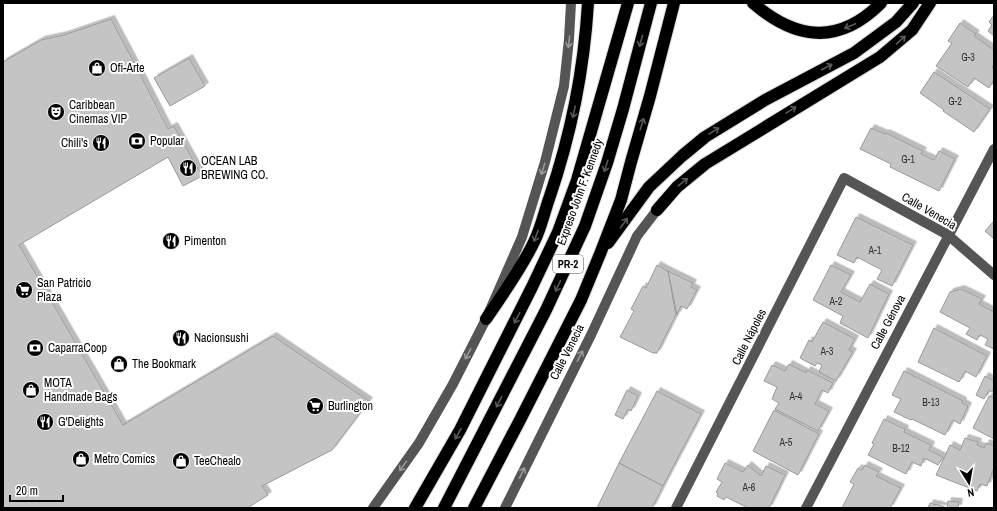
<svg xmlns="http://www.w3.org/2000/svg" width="997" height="511" viewBox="0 0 997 511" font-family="'Archivo Narrow',sans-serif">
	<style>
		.building { fill: #c4c4c4; stroke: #999; filter: url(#shadow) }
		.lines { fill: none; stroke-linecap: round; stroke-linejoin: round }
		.highway-casing { stroke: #dbdbdb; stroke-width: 14 }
		.minor { stroke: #555; stroke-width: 10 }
		.highway { stroke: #000; stroke-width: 12 }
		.oneway { stroke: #595959 }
		.oneway2 { stroke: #999 }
		.labels { text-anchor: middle; stroke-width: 4; stroke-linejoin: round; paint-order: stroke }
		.number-label { font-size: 10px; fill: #313131 }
		.shield { fill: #fff; stroke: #4c4c4c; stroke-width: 1 }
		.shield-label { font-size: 11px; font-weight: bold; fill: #000 }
		.poi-label { font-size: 12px; fill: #000; stroke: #fff; text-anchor: start }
		.street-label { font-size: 12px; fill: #000; stroke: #fff }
	</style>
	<defs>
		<filter id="shadow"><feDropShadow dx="3.5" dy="-3.5" stdDeviation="0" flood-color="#0004"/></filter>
	</defs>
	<rect width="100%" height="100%" fill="#fff"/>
	<g class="building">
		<polygon points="994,15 994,36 988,31 992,25 989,22"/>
		<polygon points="111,19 139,72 168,129 174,126 202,176 183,186 168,157 19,245 123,425 273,336 369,401 332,450 262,486 268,495 249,507 250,508 3,508 3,62 41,40 64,35"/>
		<polygon points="960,23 976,34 974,36 994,50 994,64 992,67 994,69 994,80 989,88 974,78 968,87 936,66 952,43 948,41"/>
		<polygon points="189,58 205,86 170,106 154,78"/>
		<polygon points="934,72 990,109 974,132 943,111 944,110 920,93"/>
		<polygon points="871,128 885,134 886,133 923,151 921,154 934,160 939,151 955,159 939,191 890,167 891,164 860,149"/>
		<polygon points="856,217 913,245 892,286 877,279 882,270 857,257 854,263 837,255"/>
		<polygon points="994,221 994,239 985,231"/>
		<polygon points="657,265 668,271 676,315 657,353 653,353 620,337 634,311 631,309 643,286 646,288"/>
		<polygon points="831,265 851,275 841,292 860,302 870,284 889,294 868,338 840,323 843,316 813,300"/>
		<polygon points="668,271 693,283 691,287 697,290 687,309 681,306 677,315"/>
		<polygon points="961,289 982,299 979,304 994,312 994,349 985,345 988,339 980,335 977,340 966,334 970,328 940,312 950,292"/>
		<polygon points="823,322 855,339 849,350 853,352 836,381 819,372 822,365 817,363 815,366 800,358 809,340 812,342"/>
		<polygon points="934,328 987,356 976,377 965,371 959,382 918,362"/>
		<polygon points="789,364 806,373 807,370 833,383 828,393 822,390 815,404 829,411 818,431 775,409 779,403 772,399 777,387 764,381 772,365 785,371"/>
		<polygon points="904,371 963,401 962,403 968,406 960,424 953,420 945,435 912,419 911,420 894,412 901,399 892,395"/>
		<polygon points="985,376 994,381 994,387 992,392 989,390 984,399 976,395"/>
		<polygon points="627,390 638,396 631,411 628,409 623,419 615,415"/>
		<polygon points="657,391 701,414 663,486 619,463"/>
		<polygon points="989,396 994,398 994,439 973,428"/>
		<polygon points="774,410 819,434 798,475 753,451"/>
		<polygon points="884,419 905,429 904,432 931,445 929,450 943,457 938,465 924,458 921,466 912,462 906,474 868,455 874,444 872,443"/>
		<polygon points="965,438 978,442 977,445 984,448 986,443 994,446 994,468 987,486 980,484 977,491 936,475 950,445 960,450"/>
		<polygon points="619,463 663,486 652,508 597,508"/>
		<polygon points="725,463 743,472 748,465 761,476 766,466 785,475 769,508 748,508 726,497 724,500 717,496 718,493 716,492 722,482 717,479"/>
		<polygon points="865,465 879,472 876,476 901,488 890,508 842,508 854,484 850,482 858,468 862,470"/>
		<polygon points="948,501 959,502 958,508 947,508"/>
		<polygon points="930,503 936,505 936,504 947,508 928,508"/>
	</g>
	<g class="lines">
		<g class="highway-casing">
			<g id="highway">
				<path d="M 753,3 C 796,40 839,45 881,3"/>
				<polyline points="657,210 677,187 705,164 880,57 912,30 930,3"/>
				<polyline points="608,243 649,187 682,156 705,137 765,100 854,53 896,22 913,3"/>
				<path d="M 486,319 C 503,294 521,269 534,242 C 541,228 544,213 549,199 C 571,135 584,70 588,3"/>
				<polyline points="415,508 460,430 532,287 558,232 577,180 628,3"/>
				<polyline points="444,508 546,310 585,226 607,163 623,109 651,3"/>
				<polyline points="474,508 521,418 581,300 600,254 621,200 631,162 650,96 674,3"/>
			</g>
		</g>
		<g class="minor">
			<polyline points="373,508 419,443 453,384 486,319 522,237 545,162 564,86 569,39 571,3"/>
			<polyline points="505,508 591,335 637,236 657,210"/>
			<polyline points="676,508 844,178 948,235 994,275"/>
			<polyline points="806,508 994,149"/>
		</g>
		<use href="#highway" class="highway"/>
	</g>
	<defs><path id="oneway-shaft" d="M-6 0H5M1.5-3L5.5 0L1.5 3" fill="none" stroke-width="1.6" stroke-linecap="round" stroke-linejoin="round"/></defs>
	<g class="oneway">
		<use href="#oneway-shaft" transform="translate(850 26) rotate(157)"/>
		<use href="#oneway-shaft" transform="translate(901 40) rotate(-41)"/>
		<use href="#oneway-shaft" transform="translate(641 41) rotate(105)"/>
		<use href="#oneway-shaft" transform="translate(827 67) rotate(-28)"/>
		<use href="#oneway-shaft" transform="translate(791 110) rotate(-31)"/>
		<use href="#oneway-shaft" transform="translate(574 112) rotate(101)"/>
		<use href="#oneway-shaft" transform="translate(642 124) rotate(-73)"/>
		<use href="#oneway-shaft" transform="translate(714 131) rotate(-32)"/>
		<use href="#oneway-shaft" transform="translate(606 166) rotate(108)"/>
		<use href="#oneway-shaft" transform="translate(683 182) rotate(-39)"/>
		<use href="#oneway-shaft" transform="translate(624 223) rotate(-54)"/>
		<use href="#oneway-shaft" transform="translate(536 236) rotate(111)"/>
		<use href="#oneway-shaft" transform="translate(558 286) rotate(115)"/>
		<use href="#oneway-shaft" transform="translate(517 318) rotate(117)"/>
		<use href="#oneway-shaft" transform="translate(499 402) rotate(117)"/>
		<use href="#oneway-shaft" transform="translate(458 434) rotate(119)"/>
	</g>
	<g class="oneway2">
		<use href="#oneway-shaft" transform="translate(569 42) rotate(96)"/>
		<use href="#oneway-shaft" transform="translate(543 169) rotate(107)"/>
		<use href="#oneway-shaft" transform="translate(468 354) rotate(117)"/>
		<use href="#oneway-shaft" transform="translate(580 356) rotate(-63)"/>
		<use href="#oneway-shaft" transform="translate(403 466) rotate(125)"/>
		<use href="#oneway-shaft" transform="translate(522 473) rotate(-64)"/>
	</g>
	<defs>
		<g id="shop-disc" transform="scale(0.9)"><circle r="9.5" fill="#000" stroke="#fff"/><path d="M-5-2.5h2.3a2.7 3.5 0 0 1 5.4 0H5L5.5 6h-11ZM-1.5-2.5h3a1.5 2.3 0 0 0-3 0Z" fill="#fff"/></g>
		<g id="theatre-disc" transform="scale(0.9)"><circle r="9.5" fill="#000" stroke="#fff"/><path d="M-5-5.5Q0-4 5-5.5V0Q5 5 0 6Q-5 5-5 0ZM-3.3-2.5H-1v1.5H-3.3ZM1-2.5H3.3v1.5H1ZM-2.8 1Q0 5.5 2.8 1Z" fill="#fff"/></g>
		<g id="bank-disc" transform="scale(0.9)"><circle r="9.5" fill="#000" stroke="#fff"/><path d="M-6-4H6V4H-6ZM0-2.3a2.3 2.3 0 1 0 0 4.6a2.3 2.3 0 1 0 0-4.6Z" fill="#fff"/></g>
		<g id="restaurant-disc" transform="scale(0.9)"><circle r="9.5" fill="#000" stroke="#fff"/><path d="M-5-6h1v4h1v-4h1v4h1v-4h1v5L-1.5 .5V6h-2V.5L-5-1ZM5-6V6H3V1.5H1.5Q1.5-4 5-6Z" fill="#fff"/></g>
		<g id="supermarket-disc" transform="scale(0.9)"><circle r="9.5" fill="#000" stroke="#fff"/><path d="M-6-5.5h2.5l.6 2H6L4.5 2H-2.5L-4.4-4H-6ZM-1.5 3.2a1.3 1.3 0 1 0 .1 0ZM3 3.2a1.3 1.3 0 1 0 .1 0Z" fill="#fff"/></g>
	</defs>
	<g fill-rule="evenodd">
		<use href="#shop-disc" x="97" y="68"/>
		<use href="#theatre-disc" x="56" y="112"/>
		<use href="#bank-disc" x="137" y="141"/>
		<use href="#restaurant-disc" x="101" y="143"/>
		<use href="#restaurant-disc" x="188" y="168"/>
		<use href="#restaurant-disc" x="171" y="241"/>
		<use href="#supermarket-disc" x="24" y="290"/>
		<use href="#restaurant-disc" x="181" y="338"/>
		<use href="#bank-disc" x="35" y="348"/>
		<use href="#shop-disc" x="119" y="364"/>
		<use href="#shop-disc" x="31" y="390"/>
		<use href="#supermarket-disc" x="315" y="406"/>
		<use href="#restaurant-disc" x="45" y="422"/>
		<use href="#shop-disc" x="81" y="459"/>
		<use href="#shop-disc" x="181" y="461"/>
	</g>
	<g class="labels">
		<g class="number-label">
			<text x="968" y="61">G-3</text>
			<text x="955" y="105">G-2</text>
			<text x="908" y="163">G-1</text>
			<text x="875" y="254">A-1</text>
			<text x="836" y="305">A-2</text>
			<text x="827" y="355">A-3</text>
			<text x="796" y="400">A-4</text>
			<text x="931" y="406">B-13</text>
			<text x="786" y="446">A-5</text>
			<text x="901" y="452">B-12</text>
			<text x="749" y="491">A-6</text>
		</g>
		<rect class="shield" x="553" y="255" width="30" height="18" rx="3"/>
		<g class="shield-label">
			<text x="568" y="268">PR-2</text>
		</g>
		<g class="poi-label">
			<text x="110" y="72">Ofi-Arte</text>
			<text x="69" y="109">Caribbean<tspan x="69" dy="14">Cinemas VIP</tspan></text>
			<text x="150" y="145">Popular</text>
			<text x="88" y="147" text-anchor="end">Chili's</text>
			<text x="201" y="165">OCEAN LAB<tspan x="201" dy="14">BREWING CO.</tspan></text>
			<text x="184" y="245">Pimenton</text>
			<text x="37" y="287">San Patricio<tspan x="37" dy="14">Plaza</tspan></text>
			<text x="194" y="342">Nacionsushi</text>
			<text x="48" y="352">CaparraCoop</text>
			<text x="132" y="368">The Bookmark</text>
			<text x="44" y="387">MOTA<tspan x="44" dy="14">Handmade Bags</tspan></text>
			<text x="328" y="410">Burlington</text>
			<text x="58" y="426">G'Delights</text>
			<text x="94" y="463">Metro Comics</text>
			<text x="194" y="465">TeeChealo</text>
		</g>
		<g class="street-label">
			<text transform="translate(580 192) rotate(-70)" y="4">Expreso John F. Kennedy</text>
			<text transform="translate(929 211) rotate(30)" y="4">Calle Venecia</text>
			<text transform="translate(888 322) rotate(-62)" y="4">Calle Génova</text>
			<text transform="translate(749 337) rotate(-63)" y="4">Calle Nápoles</text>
			<text transform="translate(567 352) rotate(-63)" y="4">Calle Venecia</text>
		</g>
	</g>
	<rect width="997" height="511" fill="none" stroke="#000000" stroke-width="8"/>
	<g transform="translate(969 483) rotate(169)" stroke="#ffffff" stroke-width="3" paint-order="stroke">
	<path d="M0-3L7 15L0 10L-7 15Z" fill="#000000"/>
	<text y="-6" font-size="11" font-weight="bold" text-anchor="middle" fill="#000000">N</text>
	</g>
	<path d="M10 495v6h53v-6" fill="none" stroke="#000000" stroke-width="2"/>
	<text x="16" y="495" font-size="12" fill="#000000" stroke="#ffffff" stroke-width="3" paint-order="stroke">20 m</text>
</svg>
